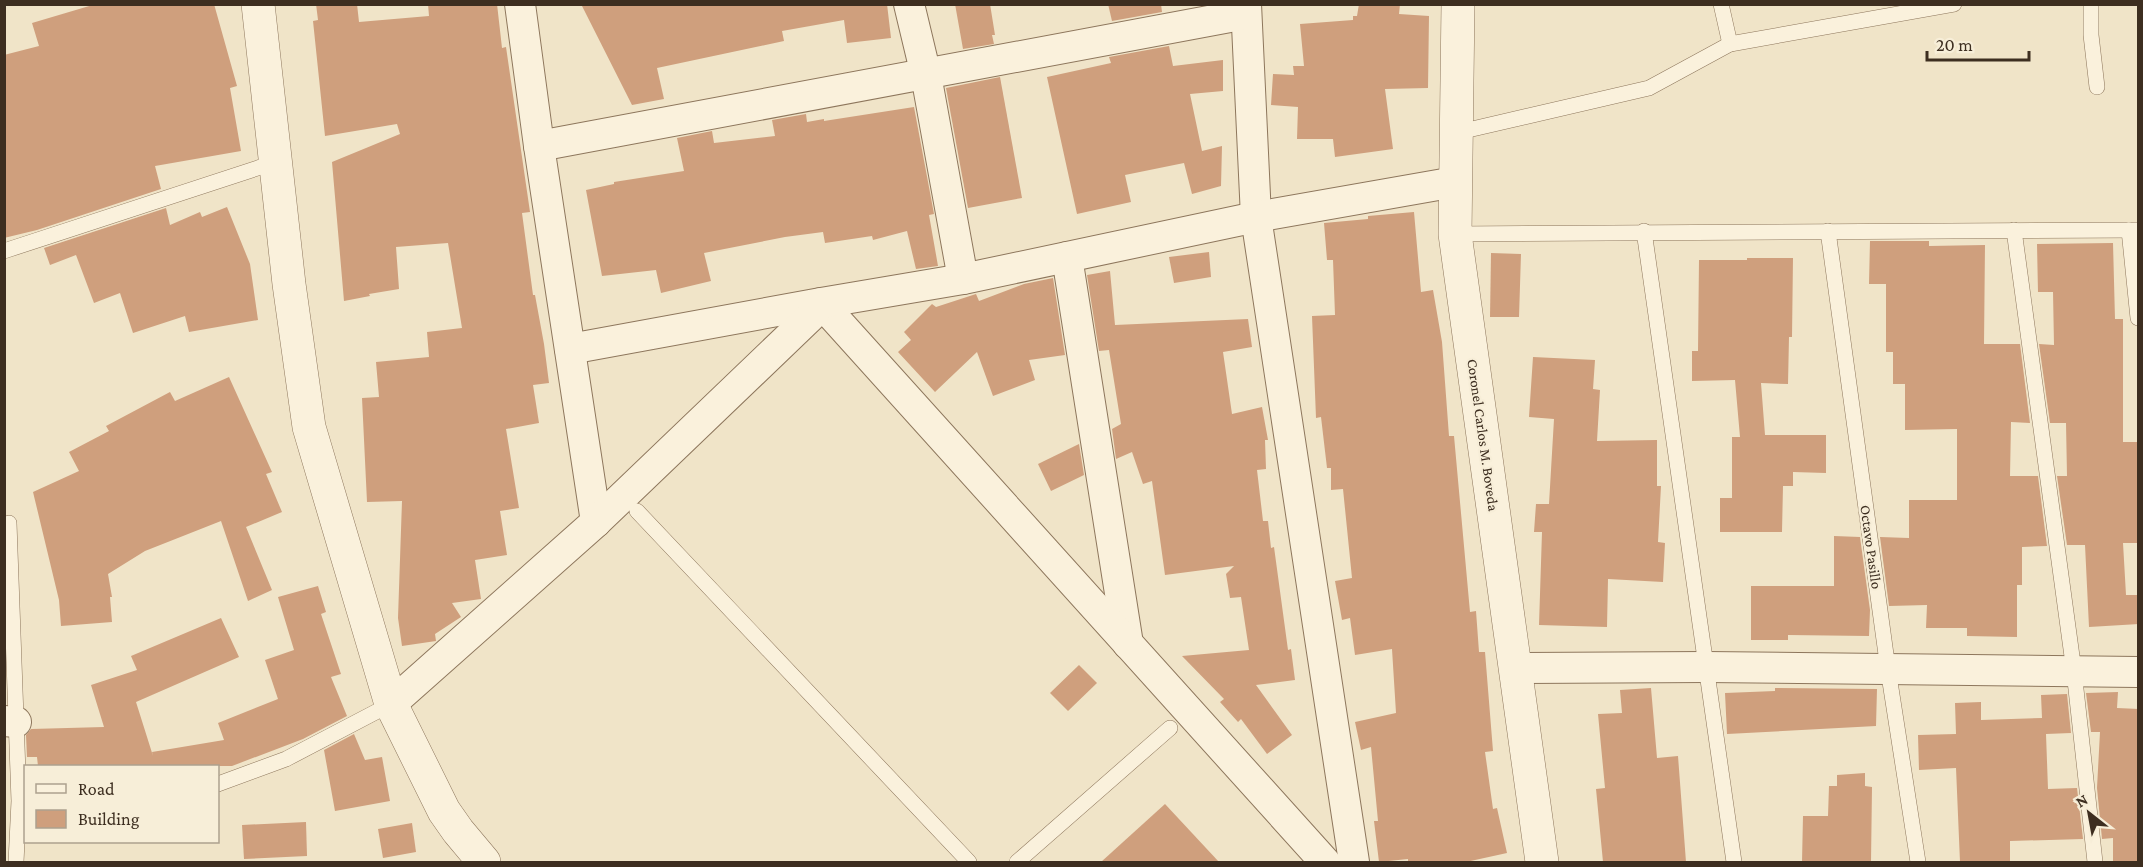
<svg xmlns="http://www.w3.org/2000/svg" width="2143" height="867" viewBox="0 0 2143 867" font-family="'Crimson Pro',serif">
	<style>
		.building { fill: #cf9f7d }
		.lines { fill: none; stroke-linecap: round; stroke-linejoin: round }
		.service-casing { stroke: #8d765c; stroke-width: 16 }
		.minor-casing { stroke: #8d765c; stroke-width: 32 }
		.tertiary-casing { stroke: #8d765c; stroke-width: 34 }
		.service { stroke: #faf1dc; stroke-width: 15 }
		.minor { stroke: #faf1dc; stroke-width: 30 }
		.tertiary { stroke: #faf1dc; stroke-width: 33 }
		.labels { text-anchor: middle; stroke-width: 4.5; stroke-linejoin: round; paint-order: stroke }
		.street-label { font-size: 15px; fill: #3d2e20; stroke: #f7eed8 }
	</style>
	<rect width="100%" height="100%" fill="#f0e4c8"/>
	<g class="building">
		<polygon points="96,4 214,4 237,86 230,88 241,151 155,166 161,189 37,230 4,238 4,55 39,46 32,23"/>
		<polygon points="316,4 357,4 359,22 429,16 428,4 497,4 502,48 506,47 530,212 522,213 533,295 535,295 544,344 549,383 533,385 539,423 506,429 519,508 500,511 507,555 475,560 481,599 452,603 461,617 435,634 436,641 402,646 398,618 402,501 367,502 362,398 379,397 376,362 429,357 427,332 462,328 448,243 396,247 399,289 369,294 370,296 344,301 332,162 400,134 397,124 325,136 313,21 318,20"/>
		<polygon points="581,4 887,4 891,38 847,43 844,20 782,31 784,41 657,68 664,99 632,105"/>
		<polygon points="955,4 990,4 995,35 992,35 994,44 963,49"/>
		<polygon points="1108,4 1161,4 1162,12 1112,21"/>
		<polygon points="1359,4 1400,4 1399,14 1429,16 1428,88 1385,89 1393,149 1335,157 1333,139 1297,139 1298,107 1271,105 1273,74 1294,75 1293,66 1304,66 1300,24 1353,20 1353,16 1357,16"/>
		<polygon points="1169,46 1173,66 1223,60 1223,91 1190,94 1202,151 1222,146 1221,186 1192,194 1184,163 1125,175 1131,202 1077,214 1047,77 1111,63 1109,57"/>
		<polygon points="1000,77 1022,198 968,208 946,88"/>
		<polygon points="914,107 934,214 929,215 938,266 916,269 907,231 873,240 872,236 825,243 823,232 785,237 704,253 711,281 661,293 656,270 602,276 586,190 614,184 614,182 684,171 677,138 712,131 714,143 775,136 772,120 806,114 807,122 824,119 824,121"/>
		<polygon points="227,207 250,264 258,320 189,332 185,316 133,333 120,293 94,303 76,255 50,265 44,248 166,208 170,225 200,212 202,217"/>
		<polygon points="1414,212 1421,292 1433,290 1442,342 1449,436 1454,436 1470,612 1476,611 1479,652 1485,652 1493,751 1485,752 1493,809 1497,808 1507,853 1466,862 1408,862 1408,859 1379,862 1374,821 1378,821 1371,747 1361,750 1355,722 1396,713 1392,649 1355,655 1350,618 1342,620 1335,581 1352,578 1343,489 1331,490 1331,468 1327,468 1321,417 1316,418 1312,316 1335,315 1333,260 1327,260 1324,223 1368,219 1368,216"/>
		<polygon points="1870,241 1929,241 1929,246 1985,245 1984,344 2020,344 2030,423 2011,422 2010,476 2038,476 2047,546 2022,547 2022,585 2017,585 2017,637 1967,636 1967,628 1926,628 1927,605 1889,606 1880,537 1909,538 1909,500 1957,500 1957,429 1905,430 1905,384 1893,384 1893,352 1886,352 1886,284 1869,284"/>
		<polygon points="2113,243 2115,319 2123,319 2123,442 2139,442 2139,543 2123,543 2126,595 2139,595 2139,624 2089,627 2085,545 2067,545 2057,476 2067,476 2066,423 2050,423 2039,344 2054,345 2053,292 2038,292 2037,244"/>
		<polygon points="1209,252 1211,277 1174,283 1169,257"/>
		<polygon points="1491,253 1521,254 1519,317 1490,317"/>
		<polygon points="1747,258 1793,258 1792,337 1789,337 1788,384 1761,383 1765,435 1826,435 1826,473 1793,472 1793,486 1783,486 1782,532 1720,532 1720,498 1732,498 1732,437 1740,437 1735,380 1692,381 1692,351 1698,351 1699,260 1747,260"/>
		<polygon points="1110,271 1115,325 1248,319 1252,347 1223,352 1232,414 1262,407 1268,440 1265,440 1266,469 1257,470 1263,521 1268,521 1271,548 1274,547 1288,650 1291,649 1295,680 1256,685 1292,735 1267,754 1241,719 1238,722 1220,702 1224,699 1182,656 1249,650 1241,597 1230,598 1226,574 1234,566 1165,575 1152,481 1143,484 1132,452 1116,459 1112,429 1121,424 1109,350 1099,351 1087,275"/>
		<polygon points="1053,278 1065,355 1029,360 1035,380 993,396 977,352 935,392 898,352 911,340 904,332 932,304 936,307 976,294 979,301 1024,284"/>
		<polygon points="1533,357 1595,360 1593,389 1600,390 1597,441 1657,440 1657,486 1661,486 1658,542 1665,543 1663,582 1608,579 1607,627 1539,625 1542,532 1534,532 1536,504 1549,504 1554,419 1529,417"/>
		<polygon points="229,377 272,472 266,474 282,512 246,527 272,590 248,601 221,521 145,551 108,574 112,597 110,597 112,622 61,626 59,600 33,492 79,471 69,452 109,431 106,426 170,392 175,401"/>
		<polygon points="1079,444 1084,475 1051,491 1038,464"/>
		<polygon points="1834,536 1860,537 1870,610 1869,636 1788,635 1788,640 1751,640 1751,586 1834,586"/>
		<polygon points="318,586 326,612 321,614 341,674 331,677 347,716 303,739 232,766 38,766 37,757 27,757 26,735 31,729 104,727 91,685 137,670 131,656 221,618 239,657 136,702 153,756 152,752 224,740 218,723 278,699 265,660 294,650 278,597"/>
		<polygon points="1079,665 1097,683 1068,711 1050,693"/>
		<polygon points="1651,688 1657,758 1678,756 1686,862 1603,862 1596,789 1605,788 1598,714 1622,713 1620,690"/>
		<polygon points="1775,688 1877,689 1876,726 1727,734 1725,693 1775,691"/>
		<polygon points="2118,692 2117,708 2139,709 2139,862 2113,862 2113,838 2102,839 2097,788 2100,732 2091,732 2086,693"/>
		<polygon points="2067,694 2071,733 2046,734 2048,789 2077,788 2083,839 2010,841 2010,862 1960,862 1956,768 1919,770 1918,735 1956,734 1955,703 1981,702 1981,720 2042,718 2041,695"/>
		<polygon points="354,734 365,760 382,757 390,801 335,811 324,750"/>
		<polygon points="1865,773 1865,786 1872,787 1871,862 1802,862 1803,816 1828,816 1829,786 1837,786 1837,775"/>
		<polygon points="1165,804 1219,862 1101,862"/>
		<polygon points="306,822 307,856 244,859 242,825"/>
		<polygon points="412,823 416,852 383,858 378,829"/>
	</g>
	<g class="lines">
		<g class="service-casing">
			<g id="service">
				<polyline points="1721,4 1730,44"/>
				<polyline points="2091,4 2091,35 2097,87"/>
				<polyline points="1455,133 1649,88 1730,44 1954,4"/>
				<polyline points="2014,230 2074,671 2095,862"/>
				<polyline points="2129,230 2138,318"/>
				<polyline points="1644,231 1734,862"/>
				<polyline points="1828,231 1888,669 1918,862"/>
				<polyline points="1455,234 2138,230"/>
				<polyline points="4,251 276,162"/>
				<polyline points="637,511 969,862"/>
				<polyline points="9,523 19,801 16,862"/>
				<polyline points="218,784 286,759 391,704"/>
				<polyline points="1017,862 1170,728"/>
			</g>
		</g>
		<g class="minor-casing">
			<g id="minor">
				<polyline points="520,4 539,146 596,522"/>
				<polyline points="909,4 926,75 963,279"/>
				<polyline points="1246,4 1256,217 1354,862"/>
				<polyline points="539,146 1246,14"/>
				<polyline points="1067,257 1128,644"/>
				<polyline points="570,349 821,303 1325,862"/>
				<polyline points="1515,668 1706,667 2138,672"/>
				<polyline points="391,704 596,522 810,317 821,303 963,279 1256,217 1455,182"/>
				<polyline points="4,721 16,722"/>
			</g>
		</g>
		<g class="tertiary-casing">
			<g id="tertiary">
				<polyline points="258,4 289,284 309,427 391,704 444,811 458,831 484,862"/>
				<polyline points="1458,4 1455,234 1542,862"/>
			</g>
		</g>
		<use href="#service" class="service"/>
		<use href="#minor" class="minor"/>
		<use href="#tertiary" class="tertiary"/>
	</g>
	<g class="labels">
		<g class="street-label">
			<text transform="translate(1483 435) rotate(82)" y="5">Coronel Carlos M. Boveda</text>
			<text transform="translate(1871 547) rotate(82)" y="5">Octavo Pasillo</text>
		</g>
	</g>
	<rect width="2143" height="867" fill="none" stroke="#3d2e20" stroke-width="12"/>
	<rect x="24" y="765" width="195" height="78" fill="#f7eed8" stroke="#ada18e" stroke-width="1.5"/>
	<rect x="36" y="784" width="30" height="9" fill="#faf1dc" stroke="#ada18e" stroke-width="1.5"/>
	<text x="78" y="795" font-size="18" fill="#3d2e20">Road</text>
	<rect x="36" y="810" width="30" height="18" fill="#cf9f7d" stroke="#ada18e" stroke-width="1.5"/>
	<text x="78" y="825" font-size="18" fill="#3d2e20">Building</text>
	<g transform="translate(2089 813) rotate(329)" stroke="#f7eed8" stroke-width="4.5" paint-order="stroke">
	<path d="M0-4.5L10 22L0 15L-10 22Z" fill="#3d2e20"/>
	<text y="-9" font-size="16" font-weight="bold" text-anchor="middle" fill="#3d2e20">N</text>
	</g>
	<path d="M1927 51v9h102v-9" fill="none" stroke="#3d2e20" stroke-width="3"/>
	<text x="1936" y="51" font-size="18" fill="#3d2e20" stroke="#f7eed8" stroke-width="4.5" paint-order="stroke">20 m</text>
</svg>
